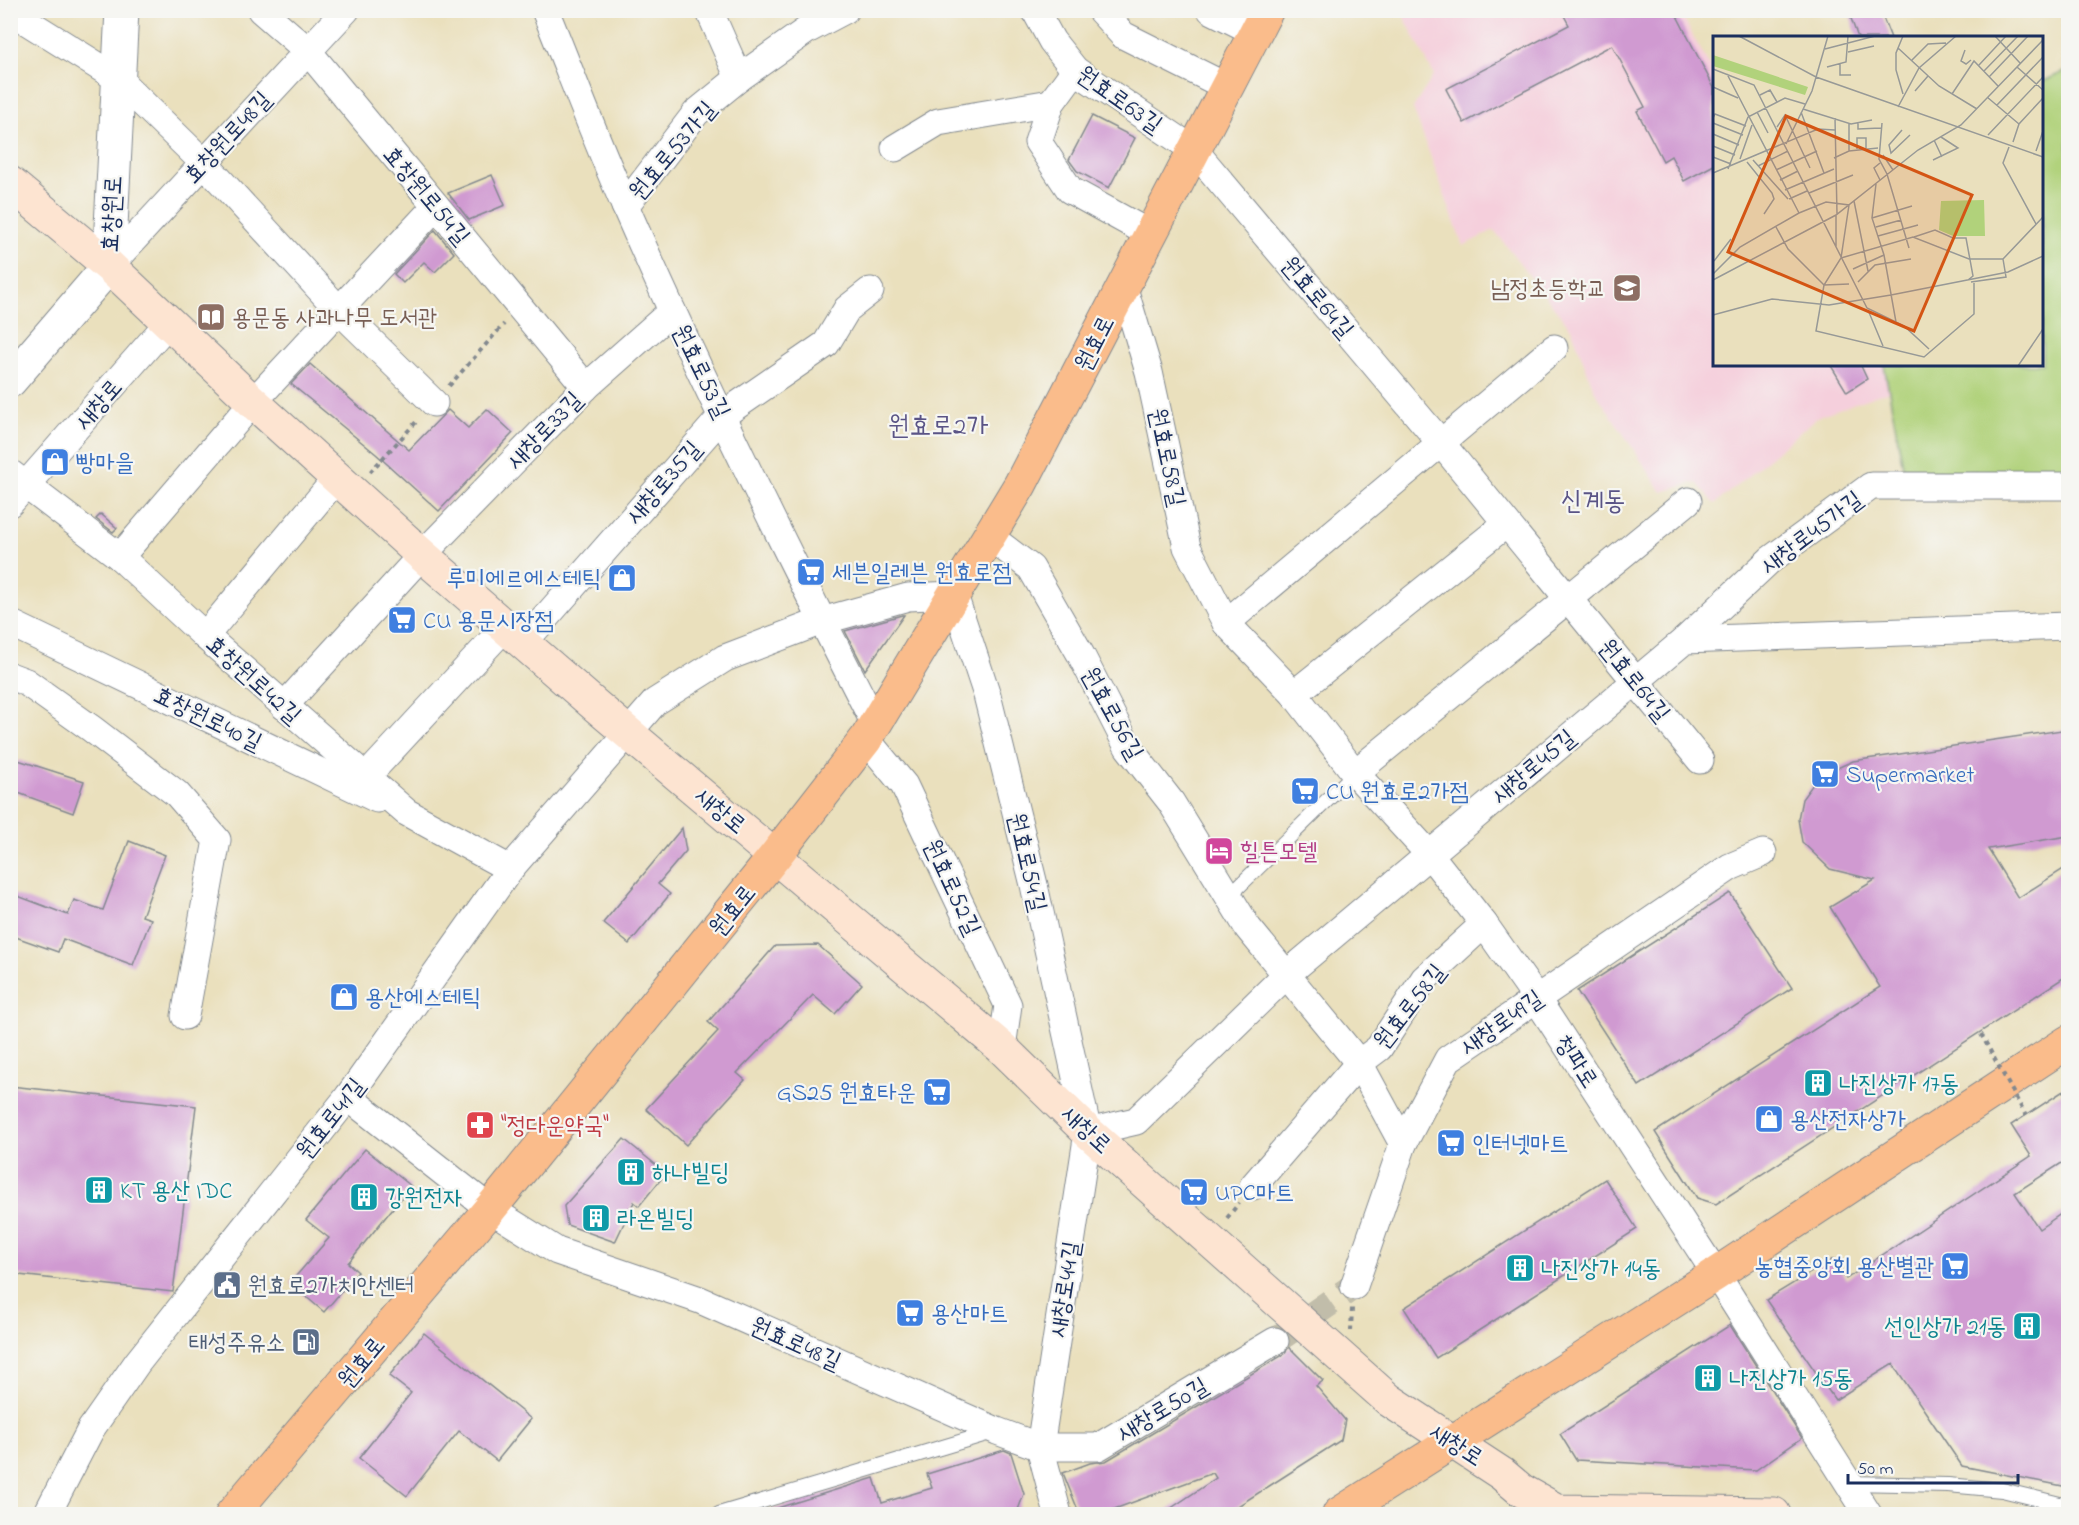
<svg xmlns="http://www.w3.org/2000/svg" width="2079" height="1525" viewBox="0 0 2079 1525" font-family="'Indie Flower','Poor Story',sans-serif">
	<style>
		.built { fill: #f5cfdc }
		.green { fill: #b1d27b; stroke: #66806c; stroke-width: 1.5 }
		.building { fill: #d09ad1 }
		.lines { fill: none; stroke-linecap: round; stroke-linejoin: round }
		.minor-tunnel { stroke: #c1bdaa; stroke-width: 27; stroke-dasharray: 27 14; stroke-linecap: butt }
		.service-casing { stroke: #82888e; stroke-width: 16 }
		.minor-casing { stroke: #82888e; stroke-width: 29 }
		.tertiary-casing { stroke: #82888e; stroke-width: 35 }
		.secondary-casing { stroke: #82888e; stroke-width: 35 }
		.primary-casing { stroke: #82888e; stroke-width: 35 }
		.path { stroke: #82888e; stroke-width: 4; stroke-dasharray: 4.5 4.5; stroke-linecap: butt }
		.service { stroke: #fff; stroke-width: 14 }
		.minor { stroke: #fff; stroke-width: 27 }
		.tertiary { stroke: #fff; stroke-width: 33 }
		.secondary { stroke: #fde4d1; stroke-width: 33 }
		.primary { stroke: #fabc8b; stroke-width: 33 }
		.path-bridge { stroke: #82888e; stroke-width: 4; stroke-dasharray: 4.5 4.5; stroke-linecap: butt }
		.labels { text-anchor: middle; stroke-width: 4.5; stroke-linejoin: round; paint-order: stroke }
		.street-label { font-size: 24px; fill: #1b2f5e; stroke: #f6f6f2 }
		.education-label { font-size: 24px; fill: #785e54; stroke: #f6f6f2; text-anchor: end }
		.shop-label { font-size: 24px; fill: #366cbe; stroke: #f6f6f2; text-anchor: start }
		.hotel-label { font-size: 24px; fill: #b23c85; stroke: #f6f6f2; text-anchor: start }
		.culture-label { font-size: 24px; fill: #0d838f; stroke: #f6f6f2; text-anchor: start }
		.health-label { font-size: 24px; fill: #be3a42; stroke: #f6f6f2; text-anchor: start }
		.service-label { font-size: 24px; fill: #4e5e75; stroke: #f6f6f2; text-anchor: start }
		.quarter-label { font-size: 27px; fill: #5a5486; stroke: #f6f6f2 }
		.inset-road { fill: none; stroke: #979997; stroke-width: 1.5 }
		.view { fill: #d45514; fill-opacity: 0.15; stroke: #d45514; stroke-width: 3 }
		.inset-edge { fill: none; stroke: #1b2f5e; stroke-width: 3 }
	</style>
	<rect width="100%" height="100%" fill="#f6f6f2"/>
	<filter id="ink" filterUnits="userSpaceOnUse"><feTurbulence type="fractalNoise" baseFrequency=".0167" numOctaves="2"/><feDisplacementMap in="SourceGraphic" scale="12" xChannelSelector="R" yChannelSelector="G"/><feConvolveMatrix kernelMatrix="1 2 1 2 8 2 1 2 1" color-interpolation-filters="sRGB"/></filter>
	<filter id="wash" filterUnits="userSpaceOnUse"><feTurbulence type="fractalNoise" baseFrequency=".008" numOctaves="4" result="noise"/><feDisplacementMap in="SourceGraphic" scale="24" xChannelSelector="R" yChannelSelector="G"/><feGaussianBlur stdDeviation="1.35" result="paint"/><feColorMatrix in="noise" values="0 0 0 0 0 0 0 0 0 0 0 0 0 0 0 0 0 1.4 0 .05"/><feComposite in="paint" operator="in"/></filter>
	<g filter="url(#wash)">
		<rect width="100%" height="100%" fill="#eae0bd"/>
		<polygon class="built" points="1401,11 1679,11 1714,74 1714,364 1884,365 1889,391 1819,416 1715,504 1696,482 1662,492 1594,390 1572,330 1494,230 1463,246 1413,108 1434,75"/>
		<polygon class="green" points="2068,70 2068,471 1904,472 1884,365 2042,364 2042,82"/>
		<g id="blocks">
			<g class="building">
				<polygon points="1561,10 1674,10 1714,88 1714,165 1684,181 1671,156 1663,161 1637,111 1645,107 1612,45 1464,123 1446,89 1569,25"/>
				<polygon points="1848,10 1880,10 1891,38 1858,38"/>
				<polygon points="1092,116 1135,138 1109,188 1077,171 1069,160"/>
				<polygon points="492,175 505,205 469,220 448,193"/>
				<polygon points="435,230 454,253 435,272 424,262 403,283 394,274"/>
				<polygon points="310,364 409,450 448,410 468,428 487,409 513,433 439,511 376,454 291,384"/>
				<polygon points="1830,364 1860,364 1867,379 1847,392"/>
				<polygon points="101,514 117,528 113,532 96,519"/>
				<polygon points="902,615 904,615 865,670 845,631"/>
				<polygon points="2068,729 2068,836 1988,849 2018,898 2068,866 2068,975 1716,1204 1697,1198 1655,1132 1880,987 1830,907 1875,880 1830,869 1802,842 1798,819 1802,799 1819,776 1853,761"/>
				<polygon points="18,760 84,781 73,813 10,790"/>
				<polygon points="682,828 686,851 658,884 670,894 629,944 603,923"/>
				<polygon points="129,841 165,855 142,916 151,919 133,965 63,939 58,952 10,935 10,893 68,915 74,900 103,910"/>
				<polygon points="1730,893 1792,988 1639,1086 1577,991"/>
				<polygon points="818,945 862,984 835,1014 813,995 737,1073 745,1080 686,1145 646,1109 718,1031 708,1022 775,946"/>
				<polygon points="10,1086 196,1106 173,1292 10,1274"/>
				<polygon points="2068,1088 2068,1159 2015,1193 2039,1229 2068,1209 2068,1487 1962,1466 1893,1364 1835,1400 1766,1300 1833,1259 1846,1279 2031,1156 2011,1125"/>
				<polygon points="624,1139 666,1173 639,1206 634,1202 615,1242 567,1225 564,1206"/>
				<polygon points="365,1149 411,1186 348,1263 358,1272 324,1312 290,1283 329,1238 306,1220"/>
				<polygon points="1605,1179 1637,1229 1436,1358 1404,1308"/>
				<polygon points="1730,1325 1802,1438 1756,1470 1576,1460 1560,1434"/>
				<polygon points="424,1333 531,1419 497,1461 459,1431 407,1496 359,1458 411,1393 389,1376"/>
				<polygon points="1289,1347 1323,1381 1316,1386 1345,1420 1341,1440 1224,1515 1161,1515 1216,1478 1213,1473 1098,1515 1080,1515 1063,1473 1090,1463 1106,1461 1283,1355"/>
				<polygon points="1004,1450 1011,1453 1024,1494 1016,1515 771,1515 771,1510 874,1478 882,1503 932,1488 927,1474"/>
			</g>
		</g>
	</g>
	<g filter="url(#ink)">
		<use href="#blocks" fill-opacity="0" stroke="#82888e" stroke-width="1.5"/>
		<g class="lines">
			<polyline class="minor-tunnel" points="1275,1341 1354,1286"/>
			<g class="service-casing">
				<g id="service">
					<polyline points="1229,896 1355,773"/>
					<polyline points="1849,1483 1948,1485 2002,1490 2068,1506"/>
					<polyline points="719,1514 993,1432"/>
				</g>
			</g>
			<g class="minor-casing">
				<g id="minor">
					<polyline points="261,10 307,50 586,387"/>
					<path d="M 545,10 C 572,76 597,143 626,208 C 702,382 788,555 875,724"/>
					<polyline points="709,10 739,78"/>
					<polyline points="1035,10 1052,41 1075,70 1194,150 1441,443 1700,760"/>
					<polyline points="1100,10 1123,35 1227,87"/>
					<polyline points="1211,10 1255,32"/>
					<polyline points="10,11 117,78 204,163 339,310 434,403"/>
					<polyline points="1075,70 1051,103 1038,142 1070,190 1150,234"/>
					<polyline points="895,148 938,122 1051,103"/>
					<polyline points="625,206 696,113 739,78 807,30 845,10"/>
					<polyline points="109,266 346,10"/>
					<polyline points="1123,285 1149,372 1187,547 1226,623 1294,694 1355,773 1430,855 1484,924 1536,998 1716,1274 1868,1514"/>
					<polyline points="10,473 120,557 205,636 406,812 510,869"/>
					<polyline points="10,503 169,322"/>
					<polyline points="990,537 1031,568 1081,655 1128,747 1171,802 1248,928 1359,1063 1403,1144"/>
					<polyline points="120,557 253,402 436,206"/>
					<polyline points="10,623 377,799"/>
					<polyline points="1226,623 1554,348"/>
					<polyline points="205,636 336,479"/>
					<polyline points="1685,640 1770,560 1871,486 2068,486"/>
					<polyline points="524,642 723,415 826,344 847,309 870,291"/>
					<polyline points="10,676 26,682 92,729 177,794 217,840 185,1016"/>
					<polyline points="1294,694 1506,524"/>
					<polyline points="284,706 422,555 586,387 672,311"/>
					<polyline points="866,739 904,785 1008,1005 1002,1048"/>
					<polyline points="1355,773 1688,501"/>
					<polyline points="366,777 505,627"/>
					<polyline points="348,1097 490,1209 557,1251 700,1300 997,1431 1040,1447 1098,1447 1275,1341"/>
					<polyline points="1088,1132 1136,1121 1287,974 1685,640 2068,626"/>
					<polyline points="1253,1186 1359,1063 1379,1048 1424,979 1484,924"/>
					<polyline points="1354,1286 1403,1144 1448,1059 1730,867 1763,853"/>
					<polyline points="47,1514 91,1429 137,1363 348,1097 510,869 655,702 725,658 822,621 908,597 954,595 987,695 1034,885 1088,1132 1040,1447 1058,1514"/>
				</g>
			</g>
			<g class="tertiary-casing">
				<polyline id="tertiary" points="10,381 109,266 122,10"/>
			</g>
			<g class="secondary-casing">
				<polyline id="secondary" points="10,183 109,266 253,402 422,555 596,706 1002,1048 1088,1132 1389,1400 1502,1474 1521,1490 1558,1511 1774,1514"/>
			</g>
			<g class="primary-casing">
				<g id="primary">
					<polyline points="232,1514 490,1209 775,856 866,739 1020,485 1267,10"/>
					<polyline points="1339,1514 1716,1274 2068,1042"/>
				</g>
			</g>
			<g class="path">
				<polyline points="449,386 504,324"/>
				<polyline points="370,472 418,420"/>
				<polyline points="1227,1218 1239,1203"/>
				<polyline points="1351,1331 1352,1308"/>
			</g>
			<use href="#service" class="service"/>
			<use href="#minor" class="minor"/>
			<use href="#tertiary" class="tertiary"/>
			<use href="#secondary" class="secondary"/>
			<use href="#primary" class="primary"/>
			<polyline class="path-bridge" points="1981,1034 2026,1116"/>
		</g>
	</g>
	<defs>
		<g id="school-square" transform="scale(1.5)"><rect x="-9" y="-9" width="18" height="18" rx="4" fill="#8d6e63" stroke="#f6f6f2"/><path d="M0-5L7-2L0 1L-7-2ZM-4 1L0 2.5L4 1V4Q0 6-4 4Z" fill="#fff"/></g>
		<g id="library-square" transform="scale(1.5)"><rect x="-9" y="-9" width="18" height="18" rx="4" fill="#8d6e63" stroke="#f6f6f2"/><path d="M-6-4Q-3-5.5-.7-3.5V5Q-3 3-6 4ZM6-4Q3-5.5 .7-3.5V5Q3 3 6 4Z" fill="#fff"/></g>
		<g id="shop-square" transform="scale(1.5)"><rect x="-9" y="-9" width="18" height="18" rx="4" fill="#3f7fe0" stroke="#f6f6f2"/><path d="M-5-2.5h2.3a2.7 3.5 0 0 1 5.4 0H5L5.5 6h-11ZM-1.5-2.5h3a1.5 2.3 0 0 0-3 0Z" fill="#fff"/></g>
		<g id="supermarket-square" transform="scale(1.5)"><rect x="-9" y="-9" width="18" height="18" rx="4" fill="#3f7fe0" stroke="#f6f6f2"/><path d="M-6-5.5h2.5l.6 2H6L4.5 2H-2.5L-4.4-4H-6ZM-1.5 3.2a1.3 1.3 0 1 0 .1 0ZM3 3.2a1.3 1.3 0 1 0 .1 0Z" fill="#fff"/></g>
		<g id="hotel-square" transform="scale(1.5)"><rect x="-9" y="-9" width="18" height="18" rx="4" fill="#d1479c" stroke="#f6f6f2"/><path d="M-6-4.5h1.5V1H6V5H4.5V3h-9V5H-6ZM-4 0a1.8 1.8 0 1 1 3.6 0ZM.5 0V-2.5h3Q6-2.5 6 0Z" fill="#fff"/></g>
		<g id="building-square" transform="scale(1.5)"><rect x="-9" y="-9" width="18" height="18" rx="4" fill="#0f9aa8" stroke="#f6f6f2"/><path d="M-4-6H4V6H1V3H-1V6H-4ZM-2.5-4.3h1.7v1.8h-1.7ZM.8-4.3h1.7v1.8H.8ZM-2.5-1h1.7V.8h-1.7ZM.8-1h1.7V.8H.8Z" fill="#fff"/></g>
		<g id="pharmacy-square" transform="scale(1.5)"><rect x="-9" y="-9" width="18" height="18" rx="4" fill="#e0444e" stroke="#f6f6f2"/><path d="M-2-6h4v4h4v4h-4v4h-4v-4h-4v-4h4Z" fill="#fff"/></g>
		<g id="civic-square" transform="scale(1.5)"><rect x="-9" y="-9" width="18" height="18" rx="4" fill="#5c6f8a" stroke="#f6f6f2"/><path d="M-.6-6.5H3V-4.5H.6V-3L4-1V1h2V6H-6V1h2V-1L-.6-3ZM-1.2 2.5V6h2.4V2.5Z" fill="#fff"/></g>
		<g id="fuel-square" transform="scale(1.5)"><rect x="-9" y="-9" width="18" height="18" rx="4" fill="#5c6f8a" stroke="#f6f6f2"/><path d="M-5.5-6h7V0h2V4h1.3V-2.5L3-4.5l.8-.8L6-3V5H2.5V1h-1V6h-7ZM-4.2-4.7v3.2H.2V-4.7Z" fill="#fff"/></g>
	</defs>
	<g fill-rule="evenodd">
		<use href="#school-square" x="1627" y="288"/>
		<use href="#library-square" x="211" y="317"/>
		<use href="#shop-square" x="55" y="462"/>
		<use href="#supermarket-square" x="811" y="572"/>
		<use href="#shop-square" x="622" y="578"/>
		<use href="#supermarket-square" x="402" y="620"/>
		<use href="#supermarket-square" x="1825" y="774"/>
		<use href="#supermarket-square" x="1305" y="791"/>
		<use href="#hotel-square" x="1219" y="851"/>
		<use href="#shop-square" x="344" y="997"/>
		<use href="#building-square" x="1818" y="1083"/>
		<use href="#supermarket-square" x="937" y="1092"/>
		<use href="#shop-square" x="1769" y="1119"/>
		<use href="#pharmacy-square" x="480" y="1125"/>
		<use href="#supermarket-square" x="1451" y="1143"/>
		<use href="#building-square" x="631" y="1172"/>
		<use href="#building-square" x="99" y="1190"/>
		<use href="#supermarket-square" x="1194" y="1192"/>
		<use href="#building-square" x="364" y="1197"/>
		<use href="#building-square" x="596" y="1218"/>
		<use href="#supermarket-square" x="1955" y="1266"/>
		<use href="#building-square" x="1520" y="1268"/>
		<use href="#civic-square" x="227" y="1285"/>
		<use href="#supermarket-square" x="910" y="1313"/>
		<use href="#building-square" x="2027" y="1326"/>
		<use href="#fuel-square" x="306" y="1342"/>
		<use href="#building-square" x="1708" y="1378"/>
	</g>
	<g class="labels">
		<g class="street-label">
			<text transform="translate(1120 99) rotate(35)" y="8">원효로63길</text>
			<text transform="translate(227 137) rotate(-47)" y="8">효창원로48길</text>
			<text transform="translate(672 150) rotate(-50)" y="8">원효로53가길</text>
			<text transform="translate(427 195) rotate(50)" y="8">효창원로54길</text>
			<text transform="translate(111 214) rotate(-87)" y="8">효창원로</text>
			<text transform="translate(1318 297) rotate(50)" y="8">원효로64길</text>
			<text transform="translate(1094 343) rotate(-63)" y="8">원효로</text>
			<text transform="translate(702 371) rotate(64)" y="8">원효로53길</text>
			<text transform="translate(98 404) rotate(-49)" y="8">새창로</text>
			<text transform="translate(544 430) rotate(-46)" y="8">새창로33길</text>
			<text transform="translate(1168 457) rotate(78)" y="8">원효로58길</text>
			<text transform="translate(663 482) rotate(-49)" y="8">새창로35길</text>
			<text transform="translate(1811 532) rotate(-37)" y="8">새창로45가길</text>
			<text transform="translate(254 679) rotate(42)" y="8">효창원로42길</text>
			<text transform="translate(1635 680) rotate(51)" y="8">원효로64길</text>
			<text transform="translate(1113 713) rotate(61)" y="8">원효로56길</text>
			<text transform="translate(208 718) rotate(26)" y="8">효창원로40길</text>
			<text transform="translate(1533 766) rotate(-40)" y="8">새창로45길</text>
			<text transform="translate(721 810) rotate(40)" y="8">새창로</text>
			<text transform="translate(1028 862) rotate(77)" y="8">원효로54길</text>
			<text transform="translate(953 887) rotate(65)" y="8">원효로52길</text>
			<text transform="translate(732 910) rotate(-51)" y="8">원효로</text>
			<text transform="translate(1409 1006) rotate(-52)" y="8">원효로58길</text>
			<text transform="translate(1501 1022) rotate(-35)" y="8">새창로49길</text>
			<text transform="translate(1577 1061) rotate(57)" y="8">청파로</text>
			<text transform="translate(330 1118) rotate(-52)" y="8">원효로41길</text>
			<text transform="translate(1087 1129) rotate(43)" y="8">새창로</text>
			<text transform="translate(1064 1289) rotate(-81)" y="8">새창로44길</text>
			<text transform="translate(796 1343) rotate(24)" y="8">원효로48길</text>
			<text transform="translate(361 1362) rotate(-50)" y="8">원효로</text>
			<text transform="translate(1162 1409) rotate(-31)" y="8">새창로50길</text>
			<text transform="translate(1457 1444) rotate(33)" y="8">새창로</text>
		</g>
		<g class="education-label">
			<text x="1606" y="296">남정초등학교</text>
			<text x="232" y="325" text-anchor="start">용문동 사과나무 도서관</text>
		</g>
		<g class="shop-label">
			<text x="76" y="470">빵마을</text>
			<text x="832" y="580">세븐일레븐 원효로점</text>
			<text x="601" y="586" text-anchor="end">루미에르에스테틱</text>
			<text x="423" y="628">CU 용문시장점</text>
			<text x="1846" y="782">Supermarket</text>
			<text x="1326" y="799">CU 원효로2가점</text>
			<text x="365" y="1005">용산에스테틱</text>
			<text x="916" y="1100" text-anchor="end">GS25 원효타운</text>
			<text x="1790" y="1127">용산전자상가</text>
			<text x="1472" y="1151">인터넷마트</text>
			<text x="1215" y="1200">UPC마트</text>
			<text x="1934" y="1274" text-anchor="end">농협중앙회 용산별관</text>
			<text x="931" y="1321">용산마트</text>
		</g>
		<g class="hotel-label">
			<text x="1240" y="859">힐튼모텔</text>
		</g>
		<g class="culture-label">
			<text x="1839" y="1091">나진상가 17동</text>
			<text x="652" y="1180">하나빌딩</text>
			<text x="120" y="1198">KT 용산 IDC</text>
			<text x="385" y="1205">강원전자</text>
			<text x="617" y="1226">라온빌딩</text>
			<text x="1541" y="1276">나진상가 14동</text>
			<text x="2006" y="1334" text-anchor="end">선인상가 21동</text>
			<text x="1729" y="1386">나진상가 15동</text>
		</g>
		<g class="health-label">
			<text x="501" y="1133">"정다운약국"</text>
		</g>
		<g class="service-label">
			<text x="248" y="1293">원효로2가치안센터</text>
			<text x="285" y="1350" text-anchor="end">태성주유소</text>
		</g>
		<g class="quarter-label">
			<text x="938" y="434">원효로2가</text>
			<text x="1593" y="509">신계동</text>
		</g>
	</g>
	<g transform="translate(1713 36)">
		<rect width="330" height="330" fill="#eae0bd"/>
		<path d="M 0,19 L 95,51 L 92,59 L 0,30 ZM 271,164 L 272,200 L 240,200 L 226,194 L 228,165 Z" fill="#b1d27b"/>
		<path class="inset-road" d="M 26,0 L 103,41 L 330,121M 282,0 L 307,27M 185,12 L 226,50 L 264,73M 112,13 L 162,0M 252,14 L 248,25 L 253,28 L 258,24M 135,16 L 161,10M 199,24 L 215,8 L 233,7M 127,28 L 127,39 L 138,39M 266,29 L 293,0M 114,31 L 133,26 L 135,0M 304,31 L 330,54M 0,33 L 41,49 L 154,272 L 191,290 L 216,313M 271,35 L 305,0M 14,38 L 86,177M 276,41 L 315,0M 0,51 L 25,62M 202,55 L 215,40M 190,58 L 183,34 L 183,17 L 190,0M 239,58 L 261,25 L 285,50M 47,59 L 57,54 L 64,66M 274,61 L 306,88M 284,69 L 330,21M 185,71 L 206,32 L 243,0M 90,73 L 138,88 L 159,84M 44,76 L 55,97M 88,76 L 111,137M 0,82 L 2,78 L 33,90M 122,82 L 124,178M 0,87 L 30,99M 145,87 L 145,93 L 168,92M 169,87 L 166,123 L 174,138 L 196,212M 136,88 L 136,115M 64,91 L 72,79 L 97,132M 189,94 L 176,109 L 178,117 L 197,99M 0,98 L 26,109M 275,99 L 330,41M 221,104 L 229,121M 300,106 L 306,88 L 330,62M 73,108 L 99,55 L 115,0M 0,110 L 22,119M 296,111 L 290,127 L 323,188M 144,113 L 144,102 L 153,102 L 153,112M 323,115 L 330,95M 170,119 L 180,134M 0,121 L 18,128M 121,122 L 136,115 L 165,112M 27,123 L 39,89M 40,124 L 75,163M 220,124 L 245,112 L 228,101M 34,126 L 59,157 L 61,163 L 51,178M 167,127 L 161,132 L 167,144M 45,130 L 75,115M 15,133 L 35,81 L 72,62 L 92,68M 63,134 L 104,115M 0,137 L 105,93 L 122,94M 67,144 L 85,135M 163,148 L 159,182 L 171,219 L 183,286M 72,154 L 121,133M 96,157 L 140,139M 76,163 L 94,155M 141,165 L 155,235M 123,179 L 123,211M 159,182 L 199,170M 63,191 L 75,213 L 111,249M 163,191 L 188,184M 165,200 L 205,189M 201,201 L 222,194 L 240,202 L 253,202 L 260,240 L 255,244M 128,222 L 200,201 L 256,223 L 290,223 L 330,181M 1,225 L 18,203M 140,233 L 171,219M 0,238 L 27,211 L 86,177 L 113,166 L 136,169 L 128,222 L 111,249 L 103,295 L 211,321 L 261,278 L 261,247M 0,244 L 123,179 L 205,114 L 248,89 L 330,4M 145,246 L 162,229 L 198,223M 258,246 L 293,241 L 290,223M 111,249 L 136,248M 155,274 L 170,310M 0,279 L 59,263 L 116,269 L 178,259 L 295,236 L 330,220M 305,330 L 330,293"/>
		<path class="view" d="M 73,80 L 259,159 L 201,295 L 15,216 Z"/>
		<rect width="330" height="330" class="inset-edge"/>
	</g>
	<rect width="2079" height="1525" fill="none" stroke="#f6f6f2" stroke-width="36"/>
	<path d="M1848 1474v9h170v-9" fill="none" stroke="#1b2f5e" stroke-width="3"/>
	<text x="1857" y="1474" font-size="18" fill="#1b2f5e" stroke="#f6f6f2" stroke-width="4.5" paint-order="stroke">50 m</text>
</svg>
